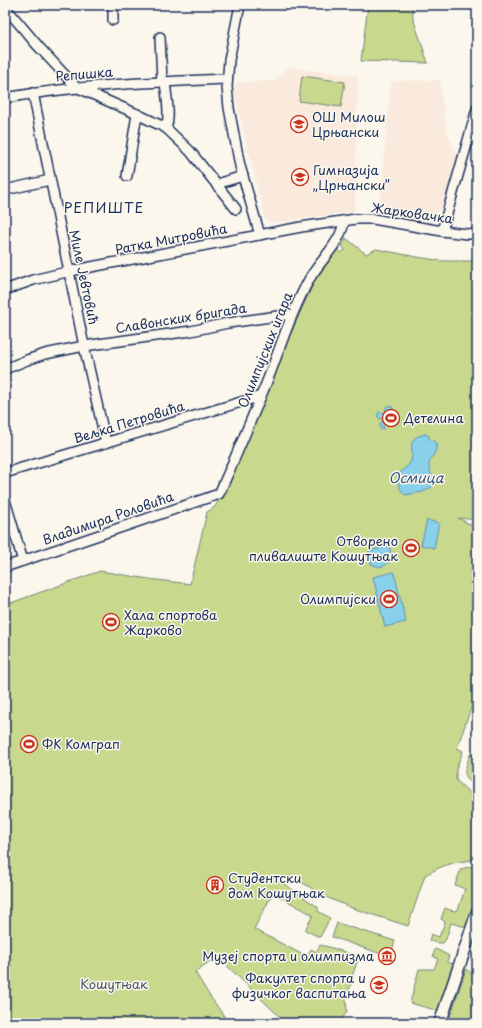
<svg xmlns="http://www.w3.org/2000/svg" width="482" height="1028" viewBox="0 0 482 1028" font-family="'Playpen Sans',sans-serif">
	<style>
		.built { fill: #faeadd }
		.green { fill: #c8d98e; stroke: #728476 }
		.water { fill: #89d0eb; stroke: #5d90b3 }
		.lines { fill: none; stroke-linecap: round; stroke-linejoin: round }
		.minor-casing { stroke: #1b2f5e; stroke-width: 12 }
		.major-casing { stroke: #1b2f5e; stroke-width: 14 }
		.minor { stroke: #fbf7ec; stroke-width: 9 }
		.major { stroke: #fbf7ec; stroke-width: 11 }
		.labels { text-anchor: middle; stroke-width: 3; stroke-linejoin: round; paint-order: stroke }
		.street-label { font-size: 13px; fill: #1b2f5e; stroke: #fbf7ec }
		.poi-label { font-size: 13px; fill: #1b2f5e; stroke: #fbf7ec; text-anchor: start }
		.park-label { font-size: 13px; fill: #465a6a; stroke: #fbf7ec }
		.neighbourhood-label { font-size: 14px; letter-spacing: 1px; fill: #1b2f5e; stroke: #fbf7ec }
		.water-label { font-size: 14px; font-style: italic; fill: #365781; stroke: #fbf7ec }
	</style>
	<rect width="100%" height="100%" fill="#fbf7ec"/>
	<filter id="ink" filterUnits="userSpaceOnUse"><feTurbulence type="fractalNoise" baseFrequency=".025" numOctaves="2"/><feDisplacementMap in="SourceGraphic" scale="8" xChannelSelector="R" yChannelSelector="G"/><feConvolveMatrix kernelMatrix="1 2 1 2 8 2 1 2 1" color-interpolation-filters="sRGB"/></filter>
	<g filter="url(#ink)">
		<g class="built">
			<polygon points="287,67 358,76 355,211 275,223 269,222 265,218 234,93 235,86 237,82 274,81"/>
			<polygon points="440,80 446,129 458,158 443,207 429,218 379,210 391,81"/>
		</g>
		<g class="green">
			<polygon points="368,5 412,5 413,18 428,63 361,61"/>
			<polygon points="302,76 345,82 341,107 299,101"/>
			<polygon points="346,238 366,254 376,249 417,257 443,261 477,261 477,520 458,518 477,528 477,691 457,748 463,751 456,769 456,780 477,800 477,859 453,863 441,867 425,875 408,926 352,908 328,898 291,876 288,879 283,876 280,881 318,907 318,911 330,918 320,937 317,936 305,930 313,915 273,893 254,929 307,957 311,949 316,952 320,945 329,947 360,957 358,962 357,962 350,983 351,984 346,999 347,1011 340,1023 286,1023 217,956 195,972 209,995 229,1023 5,1023 5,605 100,571 149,579 190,584 207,512 215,507 232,472 294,326 316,278 338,249 341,253 345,250 342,246"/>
			<path d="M 477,753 L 477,788 C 460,773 464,774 470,754 L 476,756 Z"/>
			<polygon points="477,865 477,895 466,927 451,923 446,939 443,943 438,943 429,941 431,934 439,937 445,922 441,919 445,908 453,911 458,910 465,889 455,885 461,869"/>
			<polygon points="337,923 395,941 390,957 332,937"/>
			<polygon points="435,949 440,951 449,956 447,962 453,964 439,1011 410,1003 419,969 434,969 438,959 433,956"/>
			<polygon points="466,969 477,978 477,1023 448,1023"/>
		</g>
		<g class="water">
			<polygon points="388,406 391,406 393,408 392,414 395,414 398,415 399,421 397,424 393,425 389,421 386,421 383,425 384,429 380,429 380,424 384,418 380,419 377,416 379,412 385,413 386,407"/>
			<path d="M 426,434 L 429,436 L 429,438 L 432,441 L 435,441 C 440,453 429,456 429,466 C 430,473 434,479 433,486 L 423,492 L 405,495 C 400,491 397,482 398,475 C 401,471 409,466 411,461 C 415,448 404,438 426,434 Z"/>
			<polygon points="427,520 439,523 434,548 421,545"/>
			<path d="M 389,546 L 392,559 C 384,568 381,568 371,564 L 369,551 Z"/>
			<polygon points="394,572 406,622 385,627 373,577"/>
		</g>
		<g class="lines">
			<g class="minor-casing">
				<g id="minor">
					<polyline points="240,5 229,60 227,87 229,108 240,166 260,235"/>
					<polyline points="5,7 38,46 76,87 137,114 166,128 190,151 236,209"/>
					<polyline points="113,20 113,5"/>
					<polyline points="160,37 162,81"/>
					<path d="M 165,81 C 166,95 171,116 166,128"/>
					<polyline points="33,93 84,346 106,443"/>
					<path d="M 5,98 C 78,85 152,82 227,79"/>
					<polyline points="127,176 137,114"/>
					<polyline points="217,186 223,182 243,176"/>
					<polyline points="5,190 50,180"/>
					<polyline points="442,231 477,109"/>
					<polyline points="5,290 33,280 75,270 301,227 356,219 373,219 442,231 467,234 477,234"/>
					<polyline points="5,369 27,360 45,354 84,346 191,331 228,323 292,314"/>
					<polyline points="5,473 261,396"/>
					<polyline points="5,500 23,561"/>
					<path d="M 5,567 L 219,494 C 236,456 252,418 268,379 C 281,345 292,310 310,278 C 320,261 342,241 344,221"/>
				</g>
			</g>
			<g class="major-casing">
				<polyline id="major" points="440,1023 477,913"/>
			</g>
			<use href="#minor" class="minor"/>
			<use href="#major" class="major"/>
		</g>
	</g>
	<defs>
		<g id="school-ring" transform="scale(0.9)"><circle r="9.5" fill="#fbf7ec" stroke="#c8321e" stroke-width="1.5"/><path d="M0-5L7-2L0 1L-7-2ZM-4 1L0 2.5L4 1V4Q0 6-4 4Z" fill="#c8321e"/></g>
		<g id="stadium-ring" transform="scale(0.9)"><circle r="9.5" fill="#fbf7ec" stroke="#c8321e" stroke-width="1.5"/><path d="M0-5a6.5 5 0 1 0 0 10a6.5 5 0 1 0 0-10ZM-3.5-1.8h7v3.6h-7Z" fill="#c8321e"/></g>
		<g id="building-ring" transform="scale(0.9)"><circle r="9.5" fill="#fbf7ec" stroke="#c8321e" stroke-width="1.5"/><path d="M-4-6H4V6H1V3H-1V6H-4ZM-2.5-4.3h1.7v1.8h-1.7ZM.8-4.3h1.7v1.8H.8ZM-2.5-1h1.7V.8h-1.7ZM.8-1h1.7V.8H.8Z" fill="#c8321e"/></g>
		<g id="museum-ring" transform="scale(0.9)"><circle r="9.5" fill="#fbf7ec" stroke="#c8321e" stroke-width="1.5"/><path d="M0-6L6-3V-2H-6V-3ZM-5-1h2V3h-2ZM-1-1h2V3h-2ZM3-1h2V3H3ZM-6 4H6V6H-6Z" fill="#c8321e"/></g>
		<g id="university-ring" transform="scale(0.9)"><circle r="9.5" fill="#fbf7ec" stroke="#c8321e" stroke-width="1.5"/><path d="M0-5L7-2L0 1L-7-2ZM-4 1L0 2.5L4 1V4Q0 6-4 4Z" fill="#c8321e"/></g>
	</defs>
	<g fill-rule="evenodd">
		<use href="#school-ring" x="299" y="124"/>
		<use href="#school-ring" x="300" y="177"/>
		<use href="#stadium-ring" x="391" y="418"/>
		<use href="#stadium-ring" x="411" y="548"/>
		<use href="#stadium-ring" x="389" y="599"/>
		<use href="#stadium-ring" x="111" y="622"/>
		<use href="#stadium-ring" x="29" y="744"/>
		<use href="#building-ring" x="215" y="885"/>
		<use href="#museum-ring" x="387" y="956"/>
		<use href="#university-ring" x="379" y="985"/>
	</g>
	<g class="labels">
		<g class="street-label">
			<text transform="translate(84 74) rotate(-5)" y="5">Репишка</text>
			<text transform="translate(412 213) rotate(8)" y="5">Жарковачка</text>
			<text transform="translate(171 239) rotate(-11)" y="5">Ратка Митровића</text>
			<text transform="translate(84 277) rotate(78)" y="5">Миле Јевтовић</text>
			<text transform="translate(181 318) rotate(-9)" y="5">Славонских бригада</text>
			<text transform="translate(265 350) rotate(-68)" y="5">Олимпијских игара</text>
			<text transform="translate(129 422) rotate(-17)" y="5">Вељка Петровића</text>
			<text transform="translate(108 518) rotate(-19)" y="5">Владимира Роловића</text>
		</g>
		<g class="poi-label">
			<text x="312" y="122">ОШ Милош<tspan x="312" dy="15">Црњански</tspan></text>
			<text x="313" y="175">Гимназија<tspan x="313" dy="15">„Црњански”</tspan></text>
			<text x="404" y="423">Детелина</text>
			<text x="398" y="546" text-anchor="end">Отворено<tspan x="398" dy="15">пливалиште Кошутњак</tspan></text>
			<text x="376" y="604" text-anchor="end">Олимпијски</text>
			<text x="124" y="620">Хала спортова<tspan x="124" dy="15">Жарково</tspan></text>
			<text x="42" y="749">ФК Комграп</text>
			<text x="228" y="883">Студентски<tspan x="228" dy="15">дом Кошутњак</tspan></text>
			<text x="374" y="961" text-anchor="end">Музеј спорта и олимпизма</text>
			<text x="366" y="983" text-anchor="end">Факултет спорта и<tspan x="366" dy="15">физичког васпитања</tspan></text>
		</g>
		<g class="park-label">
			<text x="114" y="989">Кошутњак</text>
		</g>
		<g class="neighbourhood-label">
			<text x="104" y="213">РЕПИШТЕ</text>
		</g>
		<g class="water-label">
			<text x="416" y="483">Осмица</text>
		</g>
	</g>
	<rect width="482" height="1028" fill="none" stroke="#fbf7ec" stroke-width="20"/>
	<rect x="10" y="10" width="462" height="1008" fill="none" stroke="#1b2f5e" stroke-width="1.5" filter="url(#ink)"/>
</svg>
